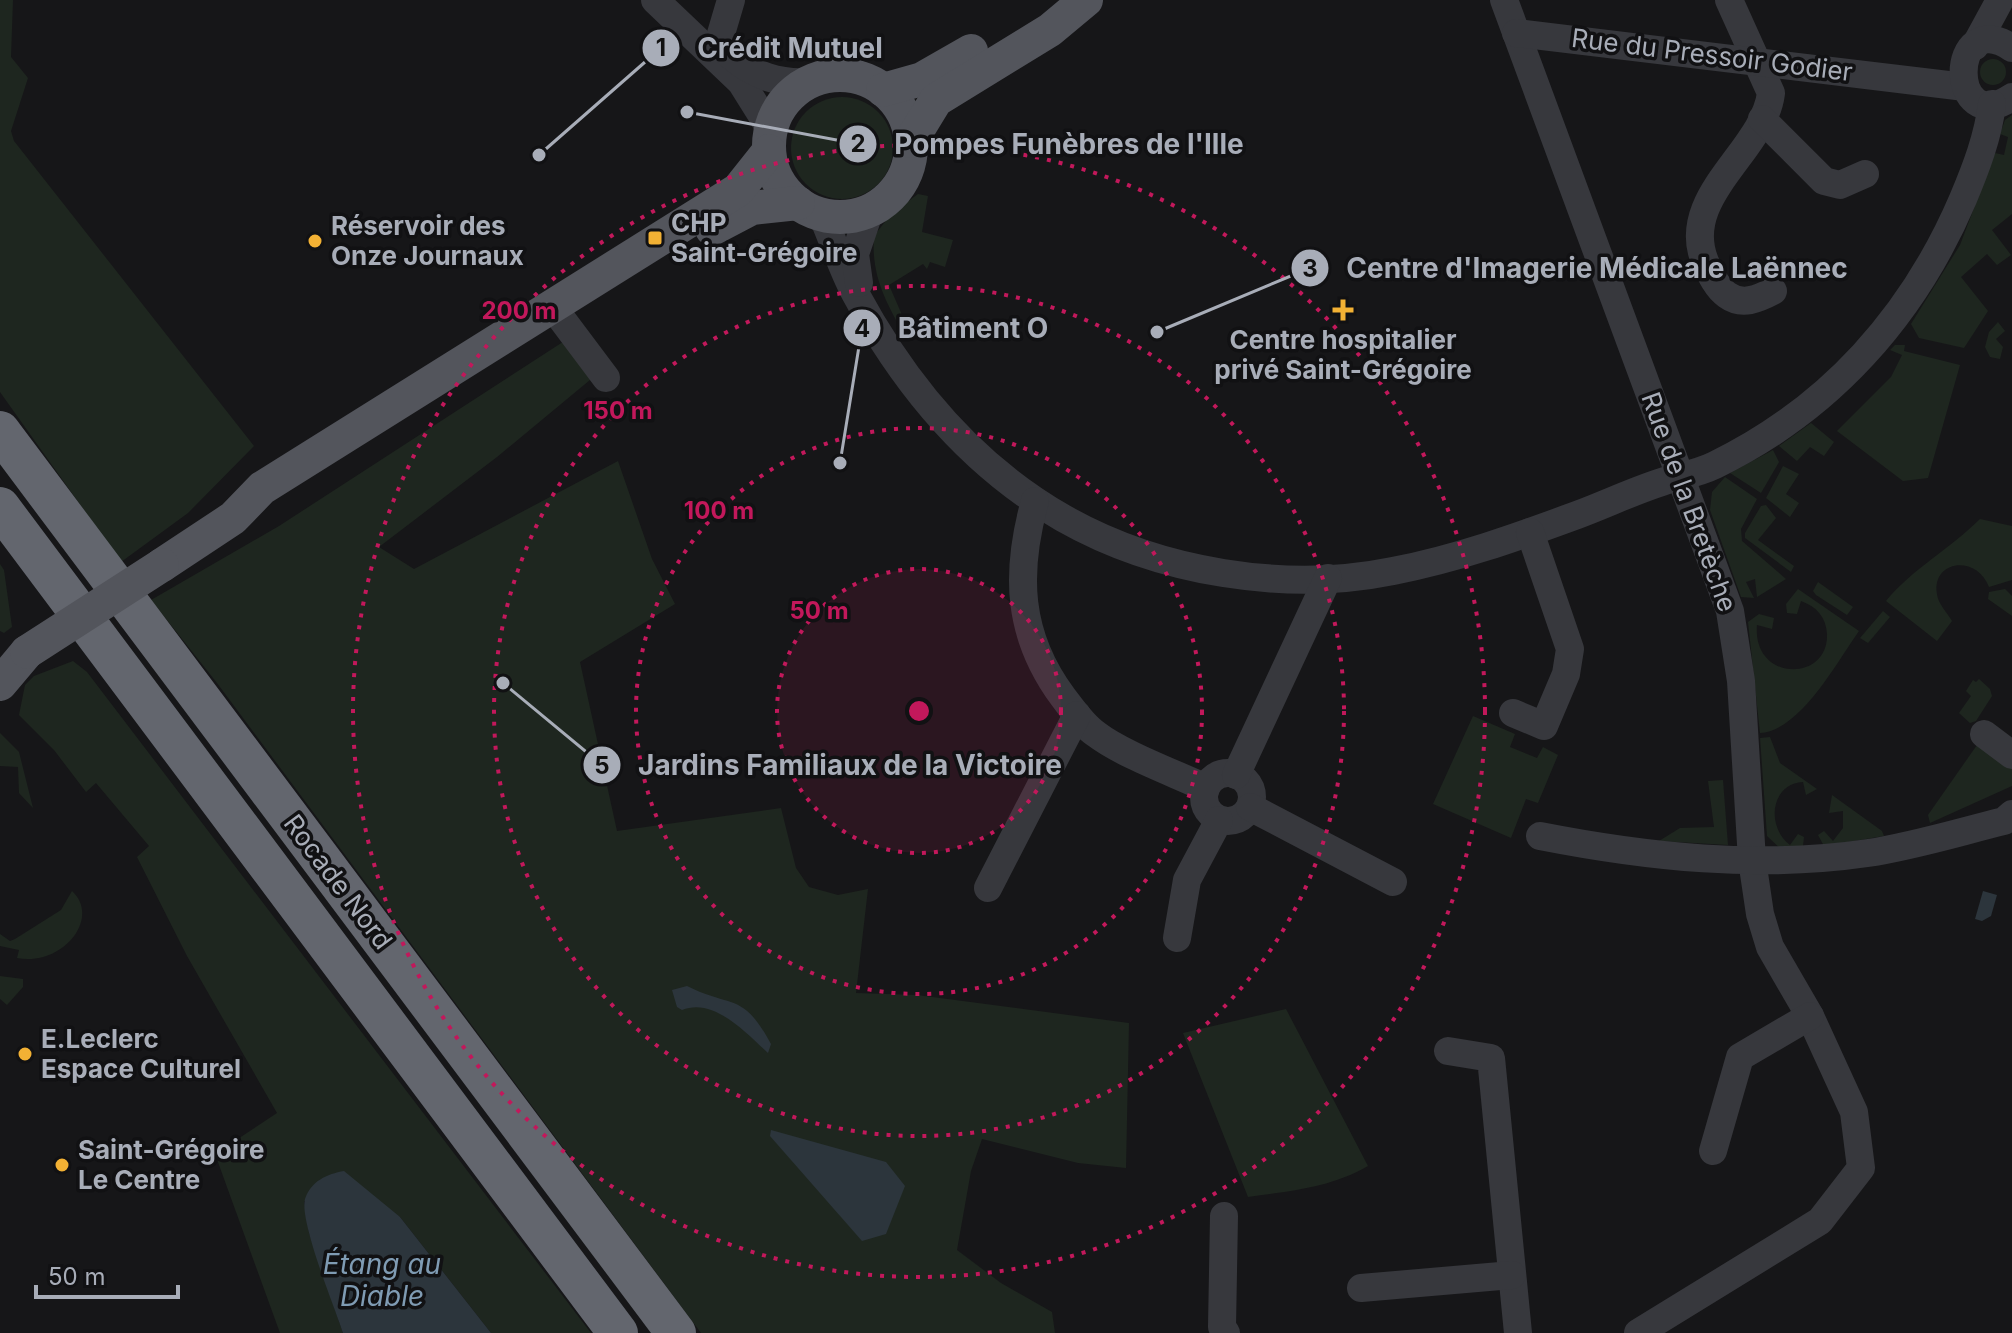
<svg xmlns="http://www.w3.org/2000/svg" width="2012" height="1333" viewBox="0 0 2012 1333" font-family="Inter,sans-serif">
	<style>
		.green { fill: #1e261f }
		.water { fill: #2c353c }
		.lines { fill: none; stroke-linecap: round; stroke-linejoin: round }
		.minor { stroke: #37383d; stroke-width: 28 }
		.major { stroke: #53555c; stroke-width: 34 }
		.highway { stroke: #63666e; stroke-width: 40 }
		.major-bridge { stroke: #53555c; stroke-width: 34 }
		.ring { fill: none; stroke: #c2185b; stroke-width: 4; stroke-dasharray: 4 8 }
		.poi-dot { fill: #f2b134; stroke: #111113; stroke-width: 3 }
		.labels { text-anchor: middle; stroke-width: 7; stroke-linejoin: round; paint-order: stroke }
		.street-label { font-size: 26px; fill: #a8adb8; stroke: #111113 }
		.poi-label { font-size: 26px; font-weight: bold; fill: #a8adb8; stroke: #111113; text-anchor: start }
		.water-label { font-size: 28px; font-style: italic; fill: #7f9bb3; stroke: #111113 }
		.centre { fill: #c2185b; stroke: #111113; stroke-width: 4 }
		.ring-label { font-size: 24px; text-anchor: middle; font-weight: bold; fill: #c2185b; stroke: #111113; stroke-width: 7; stroke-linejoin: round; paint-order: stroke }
		.leader { fill: none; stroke: #a8adb8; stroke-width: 3 }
		.callout-dot { fill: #a8adb8; stroke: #111113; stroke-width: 3 }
		.mark-label { font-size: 24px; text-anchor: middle; font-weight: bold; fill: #111 }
		.callout-label { font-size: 28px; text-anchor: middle; font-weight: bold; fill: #a8adb8; stroke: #111113; stroke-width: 7; stroke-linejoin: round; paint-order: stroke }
	</style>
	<rect width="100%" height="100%" fill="#161618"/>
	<g class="green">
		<polygon points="0,0 13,0 11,57 28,78 11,131 14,141 254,446 188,513 121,562 0,392"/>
		<circle cx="1993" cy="72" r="13"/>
		<circle cx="842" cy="148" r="51"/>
		<polygon points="2012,115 2012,214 1992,230 2011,255 1997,265 1987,254 1961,277 1988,311 1964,348 1919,338 1911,324 1960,245 1995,153 2004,155 2008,137 2000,134 2005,120"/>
		<path d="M 918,194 L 928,196 L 922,232 L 953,240 L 945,267 L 930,262 L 927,269 L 923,264 L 889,285 L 909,331 L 904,334 C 885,301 871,274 874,236 L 891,214 Z"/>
		<polygon points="1998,322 2005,331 1996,339 2003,347 2000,359 1990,357 1985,347 1989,332"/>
		<polygon points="569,338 596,375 497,457 379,547 414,569 618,461 652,559 675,604 580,662 617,831 781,808 796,868 809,887 838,895 868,889 856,993 917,995 1129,1023 1126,1168 1078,1163 982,1139 971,1171 957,1250 1001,1283 1052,1312 1055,1333 701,1333 217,683 151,600 279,526"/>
		<polygon points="1895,345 1905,345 1904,351 1960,365 1928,478 1903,481 1837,431 1891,377 1902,355 1890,350"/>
		<polygon points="1811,423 1834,442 1824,456 1810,447 1797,461 1779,446"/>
		<polygon points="1773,450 1779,462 1761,493 1730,473"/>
		<polygon points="1783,466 1799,474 1786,494 1799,503 1790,517 1766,498"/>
		<polygon points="1725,477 1757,499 1741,529 1742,541 1786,579 1757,597 1755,579 1746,582 1754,598 1741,597 1710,510 1712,492"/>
		<polygon points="1766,505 1776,518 1758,540 1794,566 1791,572 1745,538 1745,533 1761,506"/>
		<path d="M 1980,519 L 2012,526 L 2012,580 L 1989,587 C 1977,554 1931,560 1937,594 C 1938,604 1947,612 1952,621 L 1937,641 L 1886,601 C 1911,570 1951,548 1980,519 Z"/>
		<polygon points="0,564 4,570 12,627 4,633 0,631"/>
		<polygon points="1818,582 1853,607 1847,615 1816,595 1813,591"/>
		<path d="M 1798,589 L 1859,631 C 1837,662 1800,731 1760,733 L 1748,622 L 1759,614 L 1774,618 L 1772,629 L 1757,625 C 1752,682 1829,683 1827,634 C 1826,617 1817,607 1801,601 L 1797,614 L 1787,613 L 1786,604 Z"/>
		<polygon points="2005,589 2012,596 2012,616 1988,599 1989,592"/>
		<polygon points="1883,611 1890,617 1868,643 1860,638"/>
		<polygon points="73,661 87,672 591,1333 491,1333 400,1217 304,1201 309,1233 343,1333 280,1333 215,1154 277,1113 187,956 137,857 149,846 96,783 86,792 54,750 19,715 25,685 34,676"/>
		<polygon points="1979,679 1990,689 1992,696 1976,721 1970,723 1959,713 1971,696 1966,691 1973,680 1976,682"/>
		<polygon points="1473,716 1515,734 1510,747 1537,758 1543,747 1558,755 1538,803 1526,799 1511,838 1433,804"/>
		<polygon points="0,733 19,752 33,808 19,793 18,767 0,766"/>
		<path d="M 1770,737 L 1780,763 L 1817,789 L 1806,795 L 1803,782 C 1770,784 1766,827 1790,845 L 1798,834 L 1804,837 L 1803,846 L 1782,850 L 1767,836 L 1760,738 Z"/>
		<polygon points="1977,745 2012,766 2012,786 1930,823 1928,815"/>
		<polygon points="1723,780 1728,845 1659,841 1680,828 1714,827 1708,781"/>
		<polygon points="1832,795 1882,831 1884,836 1824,846 1818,835 1824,831 1833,841 1843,828 1843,811 1829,813"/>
		<path d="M 72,891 C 102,919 61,967 17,958 L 19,950 L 0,946 L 0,934 L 10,941 L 15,939 L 61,910 Z"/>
		<polygon points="0,976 23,979 23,987 7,1005 0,999"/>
		<path d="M 1286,1009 L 1368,1166 C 1330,1188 1290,1191 1248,1197 L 1183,1033 Z"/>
	</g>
	<g class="water">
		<polygon points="1983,891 1997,895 1991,916 1982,921 1975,919"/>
		<path d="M 687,986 C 733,1009 742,991 771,1044 L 768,1053 C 746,1033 714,997 682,1010 L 677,1007 L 672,990 Z"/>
		<polygon points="771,1130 886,1162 905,1186 886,1234 862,1241 770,1136"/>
		<path d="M 344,1171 L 400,1217 L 491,1333 L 343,1333 C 335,1308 299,1221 305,1199 C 311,1181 327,1174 344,1171 Z"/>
	</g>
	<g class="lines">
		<g class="minor">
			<polyline points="655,0 741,82 771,130"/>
			<polyline points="1504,0 1730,611 1741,681 1752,860 1760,914 1770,947 1810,1016 1854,1112 1861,1168 1820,1221 1638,1333"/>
			<path d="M 1729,0 L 1771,93 C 1764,152 1676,197 1706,264 C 1711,275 1717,288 1727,295 C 1742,306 1758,299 1773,291"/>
			<polyline points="1516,33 1965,87"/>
			<polyline points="718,44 731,0"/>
			<polyline points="1975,46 2000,0"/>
			<path d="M 2012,48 C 1947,5 1948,140 2012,97"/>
			<path d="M 730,55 C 754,76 779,84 810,82"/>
			<polyline points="1762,119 1824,181 1840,185 1865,174"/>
			<path d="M 815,212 L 825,222 C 835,246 843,271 855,293 C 904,384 972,466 1063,518 C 1158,572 1285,593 1393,571 C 1456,559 1517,537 1577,515 C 1609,503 1640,488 1671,479 C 1687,475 1701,472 1715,465 C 1830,409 1913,316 1963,199 C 1976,168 1988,137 1992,104"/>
			<polyline points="859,283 855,254 870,210"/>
			<polyline points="561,318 606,378"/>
			<path d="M 1035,501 C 1015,573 1017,635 1063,697 C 1073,710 1083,725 1096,734 C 1122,754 1174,773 1206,788"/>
			<polyline points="1513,713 1544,726 1566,674 1570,649 1530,532"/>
			<polyline points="1984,734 2012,755"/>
			<circle cx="1228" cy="797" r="24"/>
			<polyline points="1236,775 1328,578"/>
			<polyline points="1250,807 1393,882"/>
			<path d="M 1540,836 C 1647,857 1759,869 1868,853 C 1914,846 1959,832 2004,821 L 2012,814"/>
			<polyline points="988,888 1077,715"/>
			<polyline points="1177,938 1187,880 1219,820"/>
			<polyline points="1448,1051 1491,1058 1518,1333"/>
			<polyline points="1713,1151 1740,1057 1810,1016"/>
			<polyline points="1224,1216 1222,1327 1226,1333"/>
			<polyline points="1361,1288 1512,1275"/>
		</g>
		<g class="major">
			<circle cx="840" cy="146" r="71"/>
			<polyline points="883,90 922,79 971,51"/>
			<polyline points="911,141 936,100 1050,30 1086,0"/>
			<polyline points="712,229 752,208 798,203"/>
			<polyline points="162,565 233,518 262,488 738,190 769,151"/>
			<polyline points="0,684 27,652"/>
		</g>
		<g class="highway">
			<polyline points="0,431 676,1333"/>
			<polyline points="0,507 618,1333"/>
		</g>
		<polyline class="major-bridge" points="27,652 162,565"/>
	</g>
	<circle cx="919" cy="711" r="142" fill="#c2185b" fill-opacity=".12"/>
	<g class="ring">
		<circle cx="919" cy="711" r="142"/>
		<circle cx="919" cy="711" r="283"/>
		<circle cx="919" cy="711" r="425"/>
		<circle cx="919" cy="711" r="566"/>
	</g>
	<g class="poi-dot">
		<rect x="647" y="230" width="16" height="16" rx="4"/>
		<circle cx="315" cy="241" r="8"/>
		<path d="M1339 298h8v8h8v8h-8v8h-8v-8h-8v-8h8z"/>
		<circle cx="25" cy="1054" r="8"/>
		<circle cx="62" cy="1165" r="8"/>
	</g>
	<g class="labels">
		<g class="street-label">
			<text transform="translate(1712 55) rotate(7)" y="9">Rue du Pressoir Godier</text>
			<text transform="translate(1689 502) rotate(70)" y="9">Rue de la Bretèche</text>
			<text transform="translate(338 882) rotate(53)" y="9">Rocade Nord</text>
		</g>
		<g class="poi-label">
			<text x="671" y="232">CHP<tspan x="671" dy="30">Saint-Grégoire</tspan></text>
			<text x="331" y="235">Réservoir des<tspan x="331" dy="30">Onze Journaux</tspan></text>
			<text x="1343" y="349" text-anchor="middle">Centre hospitalier<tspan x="1343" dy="30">privé Saint-Grégoire</tspan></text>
			<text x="41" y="1048">E.Leclerc<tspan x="41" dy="30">Espace Culturel</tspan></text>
			<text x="78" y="1159">Saint-Grégoire<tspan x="78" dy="30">Le Centre</tspan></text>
		</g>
		<g class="water-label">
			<text x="382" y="1274">Étang au<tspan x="382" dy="32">Diable</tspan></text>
		</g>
	</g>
	<circle cx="919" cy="711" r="12" class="centre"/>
	<g class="ring-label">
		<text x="519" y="319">200 m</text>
		<text x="618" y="419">150 m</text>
		<text x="719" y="519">100 m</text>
		<text x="819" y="619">50 m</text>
	</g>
	<path class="leader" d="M539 155L661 48M687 112L858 144M1157 332L1310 268M840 463L862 328M503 683L602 765"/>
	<g class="callout-dot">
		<circle cx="539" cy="155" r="8"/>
		<circle cx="687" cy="112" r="8"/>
		<circle cx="1157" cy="332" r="8"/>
		<circle cx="840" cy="463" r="8"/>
		<circle cx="503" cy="683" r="8"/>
		<circle cx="661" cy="48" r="20"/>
		<circle cx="858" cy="144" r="20"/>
		<circle cx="1310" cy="268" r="20"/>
		<circle cx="862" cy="328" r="20"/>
		<circle cx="602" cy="765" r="20"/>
	</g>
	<g class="mark-label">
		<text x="661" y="56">1</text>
		<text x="858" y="152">2</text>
		<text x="1310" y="277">3</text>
		<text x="862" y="337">4</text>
		<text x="602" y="774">5</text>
	</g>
	<g class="callout-label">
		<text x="790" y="58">Crédit Mutuel</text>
		<text x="1069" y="154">Pompes Funèbres de l'Ille</text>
		<text x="1597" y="278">Centre d'Imagerie Médicale Laënnec</text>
		<text x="973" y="338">Bâtiment O</text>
		<text x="850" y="775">Jardins Familiaux de la Victoire</text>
	</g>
	<path d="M36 1285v12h142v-12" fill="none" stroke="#a8adb8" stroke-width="4"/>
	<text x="48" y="1285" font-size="24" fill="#a8adb8" stroke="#111113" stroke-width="6" paint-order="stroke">50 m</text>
</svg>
